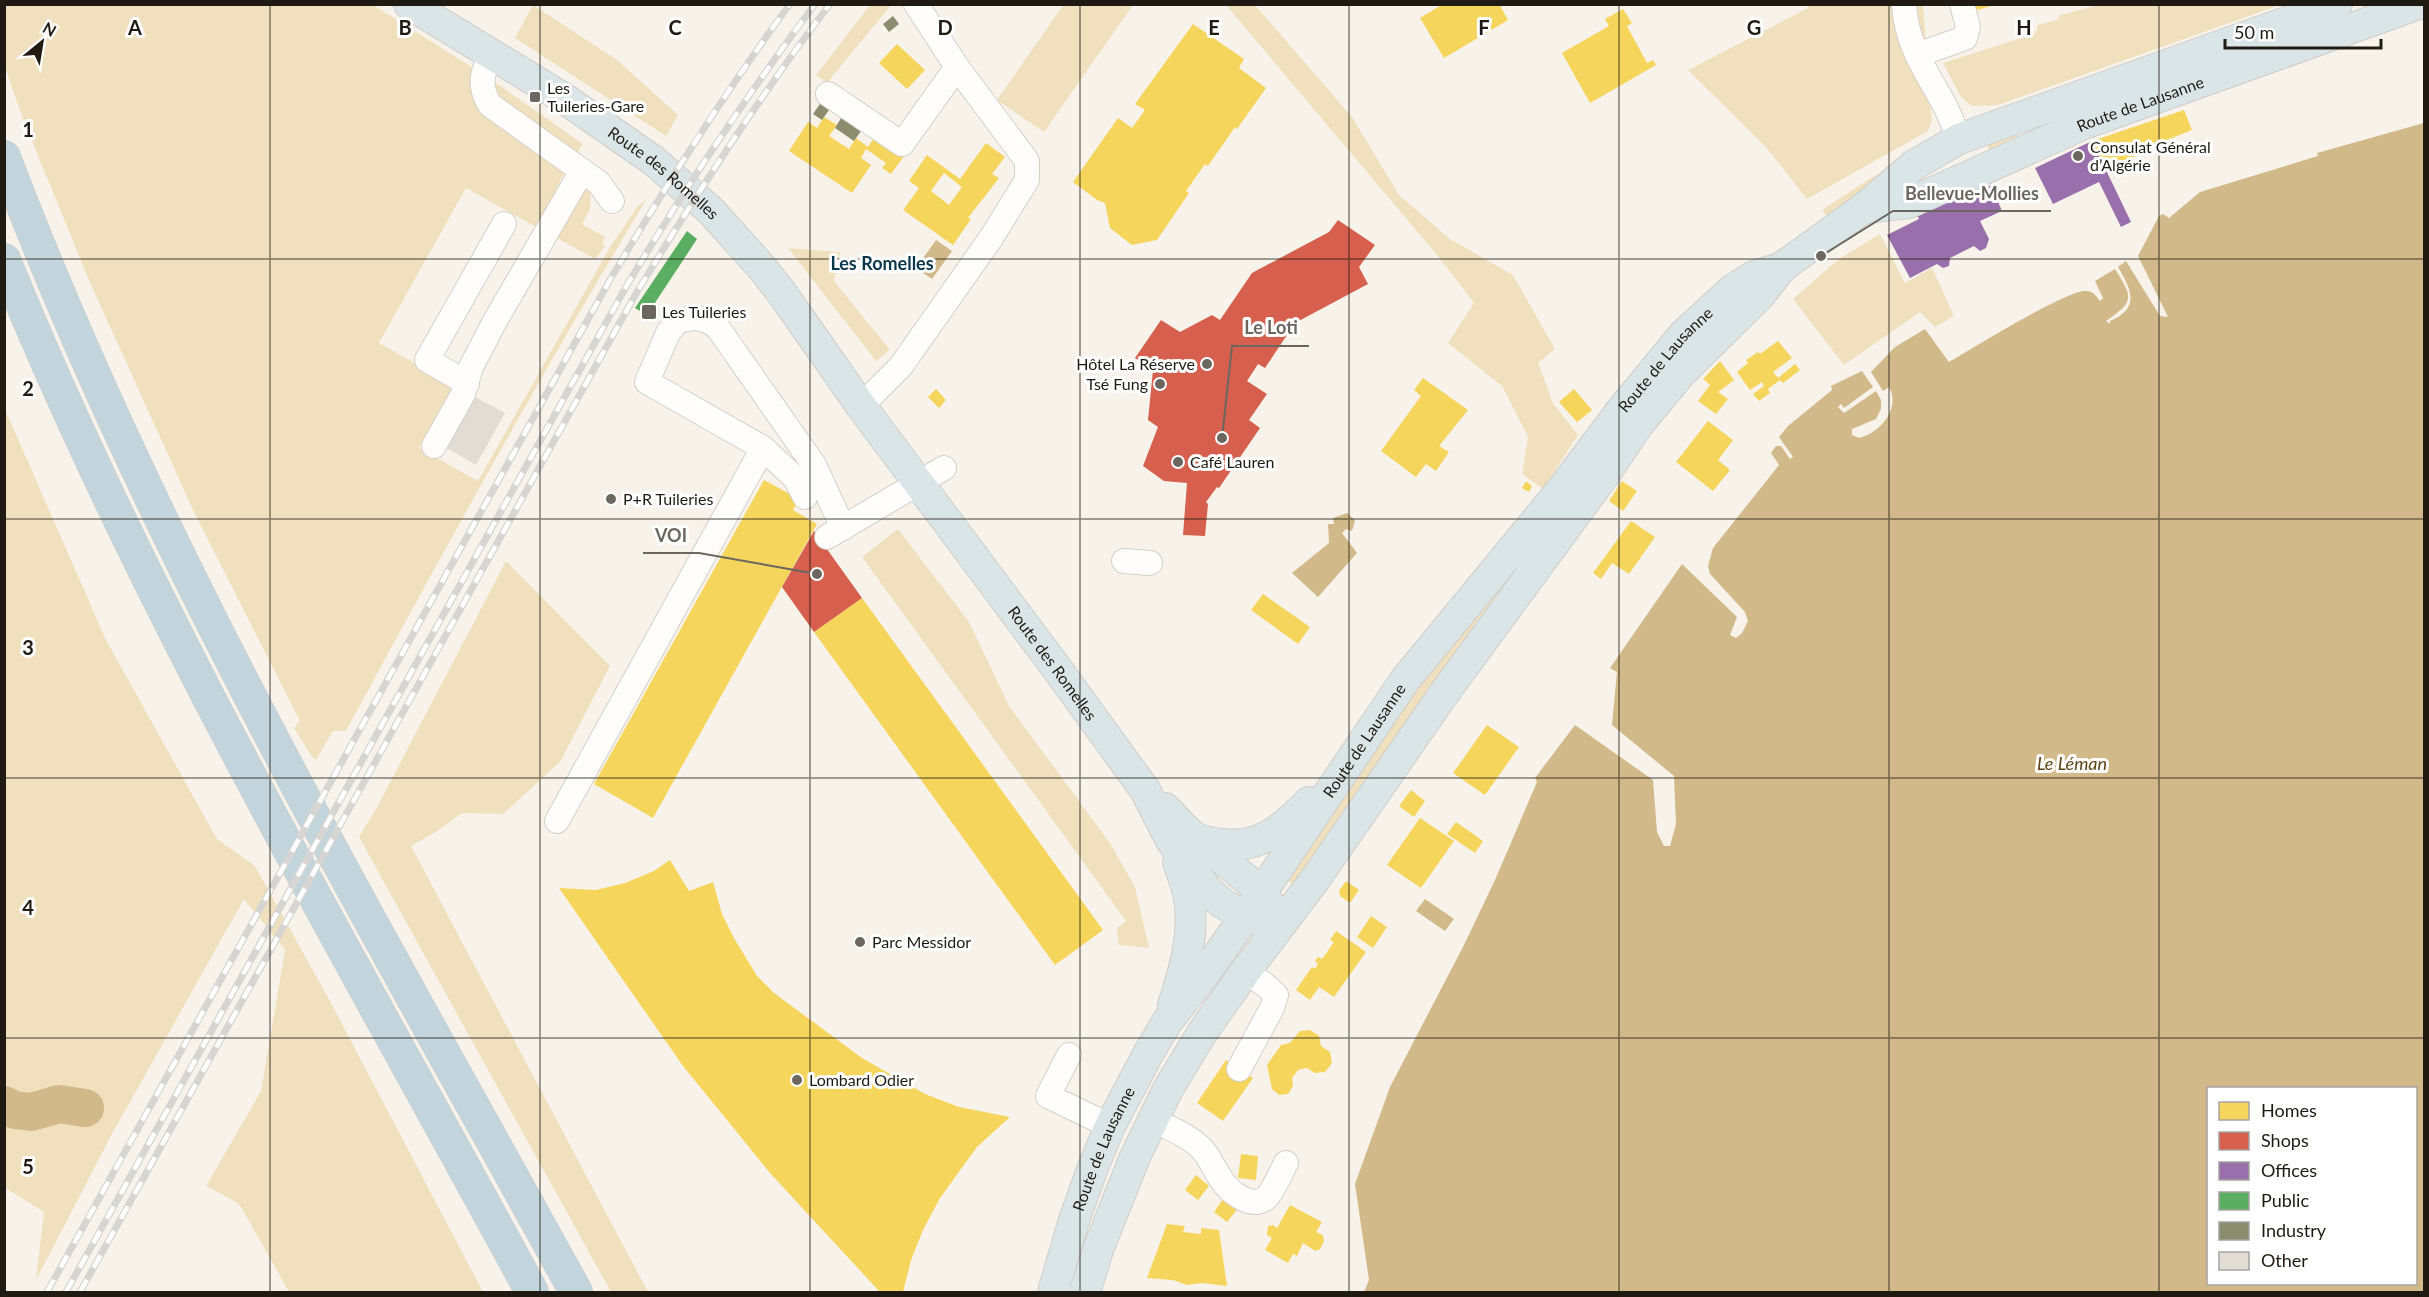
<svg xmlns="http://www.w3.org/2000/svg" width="2429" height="1297" viewBox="0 0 2429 1297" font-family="Lato,sans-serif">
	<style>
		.green { fill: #f1e0bd }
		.water { fill: #d1b989; fill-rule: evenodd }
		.homes { fill: #f6d55c; fill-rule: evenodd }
		.shops { fill: #d6604d }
		.offices { fill: #9970ab }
		.public { fill: #5aae61 }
		.industry { fill: #8c8c6e }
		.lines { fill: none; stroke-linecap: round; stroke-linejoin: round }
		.river { stroke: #d1b989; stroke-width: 38 }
		.building { fill: #e1dcd4 }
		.minor-casing { stroke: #d4d0c8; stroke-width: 26 }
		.major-casing { stroke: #d0cdc9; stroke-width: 32 }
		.highway-casing { stroke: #d0cdc9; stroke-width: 34 }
		.minor { stroke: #fefdfc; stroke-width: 24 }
		.major { stroke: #dae5e8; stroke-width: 30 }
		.highway { stroke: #c2d5dc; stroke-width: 33 }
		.rail-casing { stroke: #d7d5d2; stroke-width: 7 }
		.rail { stroke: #fff; stroke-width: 4.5; stroke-dasharray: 14; stroke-linecap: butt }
		.grid { fill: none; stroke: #1f1b13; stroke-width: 1.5; stroke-opacity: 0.55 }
		.poi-dot { fill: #6b675e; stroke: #fff; stroke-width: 2 }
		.labels { text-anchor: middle; stroke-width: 6; stroke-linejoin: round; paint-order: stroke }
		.poi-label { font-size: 16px; fill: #1f1b13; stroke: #fff; text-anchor: start }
		.street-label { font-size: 16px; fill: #1f1b13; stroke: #fff }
		.neighbourhood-label { font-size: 18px; font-weight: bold; fill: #08354a; stroke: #fff }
		.water-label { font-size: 18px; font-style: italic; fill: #5c4512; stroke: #fff }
		.grid-label { font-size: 20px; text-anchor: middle; font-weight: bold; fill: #1f1b13; stroke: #fff; stroke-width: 6; stroke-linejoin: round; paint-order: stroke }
		.leader { fill: none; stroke: #6b675e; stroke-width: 2 }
		.callout-dot { fill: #6b675e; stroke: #fff; stroke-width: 2 }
		.callout-label { font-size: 18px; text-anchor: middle; font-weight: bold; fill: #6b675e; stroke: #fff; stroke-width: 6; stroke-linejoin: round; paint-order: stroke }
	</style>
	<rect width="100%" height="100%" fill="#f8f3ea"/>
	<g class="green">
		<polygon points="1064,4 1133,5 1044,132 997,100"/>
		<path d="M 4,5 L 373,5 L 486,76 L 583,144 L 563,175 L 538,228 L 466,188 L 379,343 L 454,385 L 419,448 L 478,481 L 610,247 L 638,206 L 646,200 C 541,374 443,552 346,731 L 333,731 L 316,760 L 312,757 L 294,728 L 300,721 L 193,510 L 88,278 L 23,119 L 5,67 Z"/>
		<polygon points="533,5 617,60 678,115 666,136 515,38"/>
		<polygon points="870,5 891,5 827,83 816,75"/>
		<polygon points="1226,5 1255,5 1352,117 1399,195 1450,239 1513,275 1555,349 1538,363 1553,403 1578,435 1543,489 1522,474 1528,437 1502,386 1448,343 1474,303 1437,255"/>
		<polygon points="1808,5 1923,5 1932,120 1928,131 1807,199 1765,146 1688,70 1808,8"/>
		<polygon points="2099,5 2099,4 2280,5 1998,105 1972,106 1961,97 1943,63 2036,33 2038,25 2059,19 2060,15"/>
		<polygon points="2013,126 2021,144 1989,155 1988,147 1982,139"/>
		<polygon points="1900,162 1828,218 1822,210 1866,181"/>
		<polygon points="583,188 591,188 590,210 582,224 605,237 602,243 605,246 595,259 555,237"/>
		<polygon points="1880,234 1905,283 1932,268 1954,316 1935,327 1920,312 1844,365 1793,299 1839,259"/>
		<polygon points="788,248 840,252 834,281 890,350 876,361"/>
		<polygon points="1664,366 1301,875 1292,883 1285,879 1434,666"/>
		<polygon points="4,407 106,640 217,839 255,866 331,1003 483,1292 289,1292 241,1207 236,1202 206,1186 261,1091 285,950 244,899 112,1134 36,1280 44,1212 4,1187"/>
		<polygon points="898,529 969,622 1009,706 1110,843 1135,887 1149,948 1119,945 1117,928 1126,921 862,557"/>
		<polygon points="506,561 610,666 560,762 503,814 462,813 436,832 411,846 648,1292 611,1292 359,837 376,809"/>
	</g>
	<g class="water">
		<path d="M 2424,123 L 2424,1292 L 1364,1292 L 1369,1280 L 1355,1184 L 1390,1087 L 1464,945 L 1495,880 L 1537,782 L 1535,778 L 1575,725 L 1653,780 L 1657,832 L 1664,846 L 1670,846 L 1676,824 L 1674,776 L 1612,725 L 1617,672 L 1610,668 L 1682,564 L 1737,617 L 1730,635 L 1736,638 L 1742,633 L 1748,621 L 1745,612 L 1710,574 L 1708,566 L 1713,548 L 1779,465 L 1771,453 L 1776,446 L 1781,446 L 1790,459 L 1793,457 L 1779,437 L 1788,426 L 1832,390 L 1831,386 L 1862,371 L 1873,387 L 1844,408 L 1841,404 L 1838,407 L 1844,413 L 1876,391 L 1881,400 L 1881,409 L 1876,419 L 1852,429 L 1852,435 L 1859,438 C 1881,433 1901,407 1889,387 L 1883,391 L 1871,372 L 1895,347 L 1925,329 L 1949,362 C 1972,349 2068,289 2086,291 C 2093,291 2096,296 2100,301 L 2103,298 L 2095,281 L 2115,269 C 2133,298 2135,301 2106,321 L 2110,324 L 2110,321 C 2141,308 2131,289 2118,267 L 2126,261 L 2160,316 L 2168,317 L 2138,256 L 2159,216 L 2163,214 L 2169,218 L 2200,192 L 2318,156 L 2317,153 ZM 2208,1088 L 2416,1088 L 2416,1284 L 2208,1284 Z"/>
		<polygon points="936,240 952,251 932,279 916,268"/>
		<polygon points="1347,513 1355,520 1352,531 1346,529 1342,533 1357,553 1318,597 1292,573 1329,543 1328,524 1334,524 1333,518"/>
		<polygon points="1425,899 1454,919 1445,931 1416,911"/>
	</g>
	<g class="homes">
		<polygon points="1443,4 1499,4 1508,20 1444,58 1420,18"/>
		<polygon points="1975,4 1995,4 1995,5 1977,10"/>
		<polygon points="1623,9 1632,23 1627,26 1647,63 1653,60 1656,65 1590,103 1562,53 1609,26 1605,19"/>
		<polygon points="1193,24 1244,59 1239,68 1266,88 1237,129 1235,127 1208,166 1205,164 1186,191 1189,193 1157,240 1132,245 1110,228 1105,203 1097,200 1073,182 1118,118 1132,128 1145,110 1135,104"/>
		<polygon points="897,44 925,70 907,89 879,63"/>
		<polygon points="2184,110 2192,130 2136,152 2138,155 2105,169 2092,141"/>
		<polygon points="824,117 837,125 829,136 849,149 856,138 868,147 875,136 904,156 891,174 882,168 886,163 866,149 861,158 871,165 852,193 789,151 808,122 817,128"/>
		<path d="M 986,143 L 1005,157 L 992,174 L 999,178 L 968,218 L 971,219 L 953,245 L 903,210 L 919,188 L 909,181 L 927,155 L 960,179 ZM 944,173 L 962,187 L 949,205 L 931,191 Z"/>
		<polygon points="1778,341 1792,358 1773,372 1778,378 1795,364 1800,370 1783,383 1780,380 1768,389 1770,393 1759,401 1753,394 1764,386 1762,382 1750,390 1737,372 1748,363 1746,360 1758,352 1760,354"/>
		<polygon points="1720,361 1734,380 1718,392 1728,399 1716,414 1698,401 1710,385 1703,379"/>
		<polygon points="1423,378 1468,410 1439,446 1449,452 1436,471 1426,464 1416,477 1381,451 1421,396 1414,390"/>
		<polygon points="936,389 946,400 939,408 928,397"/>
		<polygon points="1574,389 1592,410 1577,422 1559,402"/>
		<polygon points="1708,421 1733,440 1718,460 1730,470 1713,491 1676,462"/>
		<polygon points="764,480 799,499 793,510 817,524 653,818 594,784"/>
		<polygon points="1526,481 1532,486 1529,492 1522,488"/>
		<polygon points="1622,481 1637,491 1623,511 1609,501"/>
		<polygon points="1631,521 1655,537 1629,574 1612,563 1601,579 1593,573"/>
		<polygon points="1263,594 1310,627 1298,644 1251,610"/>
		<polygon points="862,598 1103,930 1055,965 814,632"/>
		<polygon points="1487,725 1519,747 1485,795 1453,773"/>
		<polygon points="1411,790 1425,801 1414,817 1399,806"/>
		<polygon points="1420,818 1454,841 1421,888 1387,865"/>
		<polygon points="1456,822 1483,841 1475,853 1447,834"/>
		<polygon points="670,860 689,891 713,882 722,914 734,938 757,976 774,993 862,1058 925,1094 959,1107 1010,1117 977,1147 940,1198 923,1230 911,1260 903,1292 880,1292 770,1173 683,1066 559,888 596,890 625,883 654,871"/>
		<polygon points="1346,881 1359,890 1350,903 1340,896 1339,891"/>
		<polygon points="1371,916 1387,927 1373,948 1357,937"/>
		<polygon points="1336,931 1366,952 1334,997 1319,987 1310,1000 1296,990 1312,967 1315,969 1318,964 1315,961 1318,957 1322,959 1334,942 1330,940"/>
		<polygon points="1310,1030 1319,1036 1321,1046 1330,1052 1332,1063 1325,1072 1315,1073 1307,1068 1298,1070 1292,1078 1293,1086 1288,1094 1279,1095 1272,1089 1267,1065 1281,1045 1290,1043 1300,1031"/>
		<polygon points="1226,1060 1253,1078 1223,1121 1197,1103"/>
		<polygon points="1241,1154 1258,1156 1256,1180 1238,1178"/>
		<polygon points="1196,1175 1209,1186 1198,1200 1185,1190"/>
		<polygon points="1225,1196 1239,1207 1227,1222 1214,1212"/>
		<polygon points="1290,1205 1322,1222 1316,1232 1323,1235 1324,1241 1320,1249 1315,1251 1303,1243 1297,1256 1293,1254 1288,1263 1265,1250 1272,1238 1267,1235 1268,1226 1273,1225 1277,1228"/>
		<polygon points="1167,1224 1185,1226 1183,1232 1201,1234 1201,1228 1219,1230 1227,1286 1202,1283 1187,1285 1173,1280 1147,1278"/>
	</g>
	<g class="shops">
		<polygon points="1338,220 1375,245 1359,267 1368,284 1295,323 1265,368 1258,364 1247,381 1267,394 1249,420 1260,428 1219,488 1217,487 1206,502 1208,504 1205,536 1183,535 1187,483 1164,481 1143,466 1158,427 1148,420 1153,370 1135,358 1161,320 1180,332 1212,315 1220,320 1252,273 1329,232"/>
		<polygon points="814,531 862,598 814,632 782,587"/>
	</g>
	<g class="offices">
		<polygon points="2092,141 2131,222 2121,227 2099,182 2053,204 2035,168"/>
		<polygon points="1991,185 2002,211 1980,221 1989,239 1986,248 1980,251 1974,246 1950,258 1949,266 1943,268 1937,264 1910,278 1887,235 1919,219 1916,213 1972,186 1976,193"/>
	</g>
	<polygon class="public" points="687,231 697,239 647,315 635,308"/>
	<g class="industry">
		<polygon points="893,16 899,24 889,32 883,24"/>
		<polygon points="822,101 831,107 822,120 813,114"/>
		<polygon points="843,115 863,128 854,141 835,128"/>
	</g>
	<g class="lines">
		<polyline class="river" points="4,1105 15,1110 31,1112 59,1104 85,1108"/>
	</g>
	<polygon class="building" points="473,396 505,413 476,465 445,447"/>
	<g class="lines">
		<g class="minor-casing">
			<g id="minor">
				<path d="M 1904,4 C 1906,44 1926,71 1944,104 C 1950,115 1954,127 1959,139"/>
				<path d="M 492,53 C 482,71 478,86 490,105 L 599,183 L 612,201"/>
				<polyline points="1917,55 1965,38 1968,27 1962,4"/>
				<polyline points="828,94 902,144 957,67"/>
				<polyline points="467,383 427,360 504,224"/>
				<polyline points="861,406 901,366 991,238 1027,180 1027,161 957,67 916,4"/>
				<polyline points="434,446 463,394 471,367 495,321 582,171"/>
				<path d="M 805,497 L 795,478 L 763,448 L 647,382 L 668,333 L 678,321 C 695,317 704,316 718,328 L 814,465 L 843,528"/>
				<polyline points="827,537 944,468"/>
				<polyline points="1124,561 1150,563"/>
				<polyline points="557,821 763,448"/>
				<polyline points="1069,1055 1048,1096 1110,1126"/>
				<polyline points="1239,1069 1272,1008 1276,995 1264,984 1245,972"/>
				<path d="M 1153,1120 C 1169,1128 1188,1135 1201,1148 C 1210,1157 1214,1169 1221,1179 C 1229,1192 1254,1212 1268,1196 C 1275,1187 1280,1174 1286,1163"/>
			</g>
		</g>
		<g class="major-casing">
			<g id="major">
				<path id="s1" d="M 409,4 L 565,99 L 654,161 L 711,211 L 764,270 L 784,296 L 861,406 L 1058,670 L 1145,790 L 1170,839 L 1208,891 L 1222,903 L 1246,917 L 1280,924"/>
				<path id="s2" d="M 1864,208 L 1909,203 L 2084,124 L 2419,4"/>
				<path d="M 1165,808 C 1175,817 1185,831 1196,838 C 1204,842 1214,843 1223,844 C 1261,849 1284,827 1309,802"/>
				<polyline points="1200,841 1262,892 1272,908"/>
				<path d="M 1173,1005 C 1184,972 1195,934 1189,898 C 1187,886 1182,874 1178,862"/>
				<path id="s3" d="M 1053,1292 L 1074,1220 L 1092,1170 L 1110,1126 L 1148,1054 L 1167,1022 L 1204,975 L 1262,892 L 1405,680 L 1562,489 L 1623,408 L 1684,334 L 1733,289 L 1754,276 L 1777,269"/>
				<polyline points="1085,1292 1099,1247 1135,1157 1168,1089 1202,1033 1245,972 1316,878 1445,692 1605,474 1638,425 1681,373 1760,295 1782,267 1864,208 1914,165 1959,139 2337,4"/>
			</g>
		</g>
		<g class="highway-casing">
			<g id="highway">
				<path d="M 4,157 C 155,555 372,921 576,1292"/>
				<path d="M 4,260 C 150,619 348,952 532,1292"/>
			</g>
		</g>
		<use href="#minor" class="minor"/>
		<use href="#major" class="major"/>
		<use href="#highway" class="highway"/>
		<g class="rail-casing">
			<g id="rail">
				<path d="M 47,1292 L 611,278 C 667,184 725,92 790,4"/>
				<path d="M 66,1292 L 627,285 C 685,188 747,95 815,4"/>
				<path d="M 80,1292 L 637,292 C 697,193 759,97 830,4"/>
			</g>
		</g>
		<use href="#rail" class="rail"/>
	</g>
	<path class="grid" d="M 270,4 L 270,1292M 540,4 L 540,1292M 810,4 L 810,1292M 1080,4 L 1080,1292M 1349,4 L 1349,1292M 1619,4 L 1619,1292M 1889,4 L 1889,1292M 2159,4 L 2159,1292M 4,259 L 2424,259M 4,519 L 2424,519M 4,778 L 2424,778M 4,1038 L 2424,1038"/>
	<g class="poi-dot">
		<rect x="529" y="91" width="12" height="12" rx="3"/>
		<circle cx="2078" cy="156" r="6"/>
		<rect x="641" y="304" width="16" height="16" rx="3"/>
		<circle cx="1207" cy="364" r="6"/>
		<circle cx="1160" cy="384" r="6"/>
		<circle cx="1178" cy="462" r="6"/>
		<circle cx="611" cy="499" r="6"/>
		<circle cx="860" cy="942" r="6"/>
		<circle cx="797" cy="1080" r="6"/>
	</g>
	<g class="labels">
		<g class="poi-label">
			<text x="547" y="94">Les<tspan x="547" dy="18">Tuileries-Gare</tspan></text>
			<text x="2090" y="153">Consulat Général<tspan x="2090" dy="18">d’Algérie</tspan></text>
			<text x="662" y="318">Les Tuileries</text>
			<text x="1195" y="370" text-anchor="end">Hôtel La Réserve</text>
			<text x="1148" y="390" text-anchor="end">Tsé Fung</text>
			<text x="1190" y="468">Café Lauren</text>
			<text x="623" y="505">P+R Tuileries</text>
			<text x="872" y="948">Parc Messidor</text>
			<text x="809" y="1086">Lombard Odier</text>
		</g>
		<g class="street-label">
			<text dy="6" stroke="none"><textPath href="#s2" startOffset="297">Route de Lausanne</textPath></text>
			<text dy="6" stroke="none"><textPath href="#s1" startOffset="306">Route des Romelles</textPath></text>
			<text dy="6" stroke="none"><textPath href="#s3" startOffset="1124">Route de Lausanne</textPath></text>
			<text dy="6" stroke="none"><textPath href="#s1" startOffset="934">Route des Romelles</textPath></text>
			<text dy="6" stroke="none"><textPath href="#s3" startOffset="638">Route de Lausanne</textPath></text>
			<text dy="6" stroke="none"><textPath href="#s3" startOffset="152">Route de Lausanne</textPath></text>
		</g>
		<g class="neighbourhood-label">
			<text x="882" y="270">Les Romelles</text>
		</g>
		<g class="water-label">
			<text x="2072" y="770">Le Léman</text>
		</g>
	</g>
	<g class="grid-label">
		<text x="135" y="35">A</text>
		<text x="405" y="35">B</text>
		<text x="675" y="35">C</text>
		<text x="945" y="35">D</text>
		<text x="1214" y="35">E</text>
		<text x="1484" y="35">F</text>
		<text x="1754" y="35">G</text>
		<text x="2024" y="35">H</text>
		<text x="28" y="137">1</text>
		<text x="28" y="396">2</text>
		<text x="28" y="655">3</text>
		<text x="28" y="915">4</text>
		<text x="28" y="1174">5</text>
	</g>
	<path class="leader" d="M1821 256L1893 211H2051M1222 438L1232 346H1309M817 574L699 553H643"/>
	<g class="callout-dot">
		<circle cx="1821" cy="256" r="6"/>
		<circle cx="1222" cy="438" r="6"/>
		<circle cx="817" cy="574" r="6"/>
	</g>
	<g class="callout-label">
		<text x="1972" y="200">Bellevue-Mollies</text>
		<text x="1271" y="334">Le Loti</text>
		<text x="671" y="542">VOI</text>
	</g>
	<rect width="2429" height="1297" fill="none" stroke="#1f1b13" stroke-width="12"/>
	<rect x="2207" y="1087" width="210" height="198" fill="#ffffff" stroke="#a5a4a1" stroke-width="1.5"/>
	<rect x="2219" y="1102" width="30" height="18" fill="#f6d55c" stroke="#a5a4a1" stroke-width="1.5"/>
	<text x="2261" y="1117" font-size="18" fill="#1f1b13">Homes</text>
	<rect x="2219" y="1132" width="30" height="18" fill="#d6604d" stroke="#a5a4a1" stroke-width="1.5"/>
	<text x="2261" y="1147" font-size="18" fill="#1f1b13">Shops</text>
	<rect x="2219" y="1162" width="30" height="18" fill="#9970ab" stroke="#a5a4a1" stroke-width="1.5"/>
	<text x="2261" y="1177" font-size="18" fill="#1f1b13">Offices</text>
	<rect x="2219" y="1192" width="30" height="18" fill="#5aae61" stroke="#a5a4a1" stroke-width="1.5"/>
	<text x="2261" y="1207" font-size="18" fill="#1f1b13">Public</text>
	<rect x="2219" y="1222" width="30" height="18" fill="#8c8c6e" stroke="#a5a4a1" stroke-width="1.5"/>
	<text x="2261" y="1237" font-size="18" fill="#1f1b13">Industry</text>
	<rect x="2219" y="1252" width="30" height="18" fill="#e1dcd4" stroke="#a5a4a1" stroke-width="1.5"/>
	<text x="2261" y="1267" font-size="18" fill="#1f1b13">Other</text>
	<g transform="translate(42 42) rotate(30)" stroke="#ffffff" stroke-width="4.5" paint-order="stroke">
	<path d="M0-4.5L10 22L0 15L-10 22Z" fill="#1f1b13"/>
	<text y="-9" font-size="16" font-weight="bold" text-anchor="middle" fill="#1f1b13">N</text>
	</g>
	<path d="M2225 39v9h156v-9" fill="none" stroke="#1f1b13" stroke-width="3"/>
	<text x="2234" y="39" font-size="18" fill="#1f1b13" stroke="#ffffff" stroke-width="4.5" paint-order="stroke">50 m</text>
</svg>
